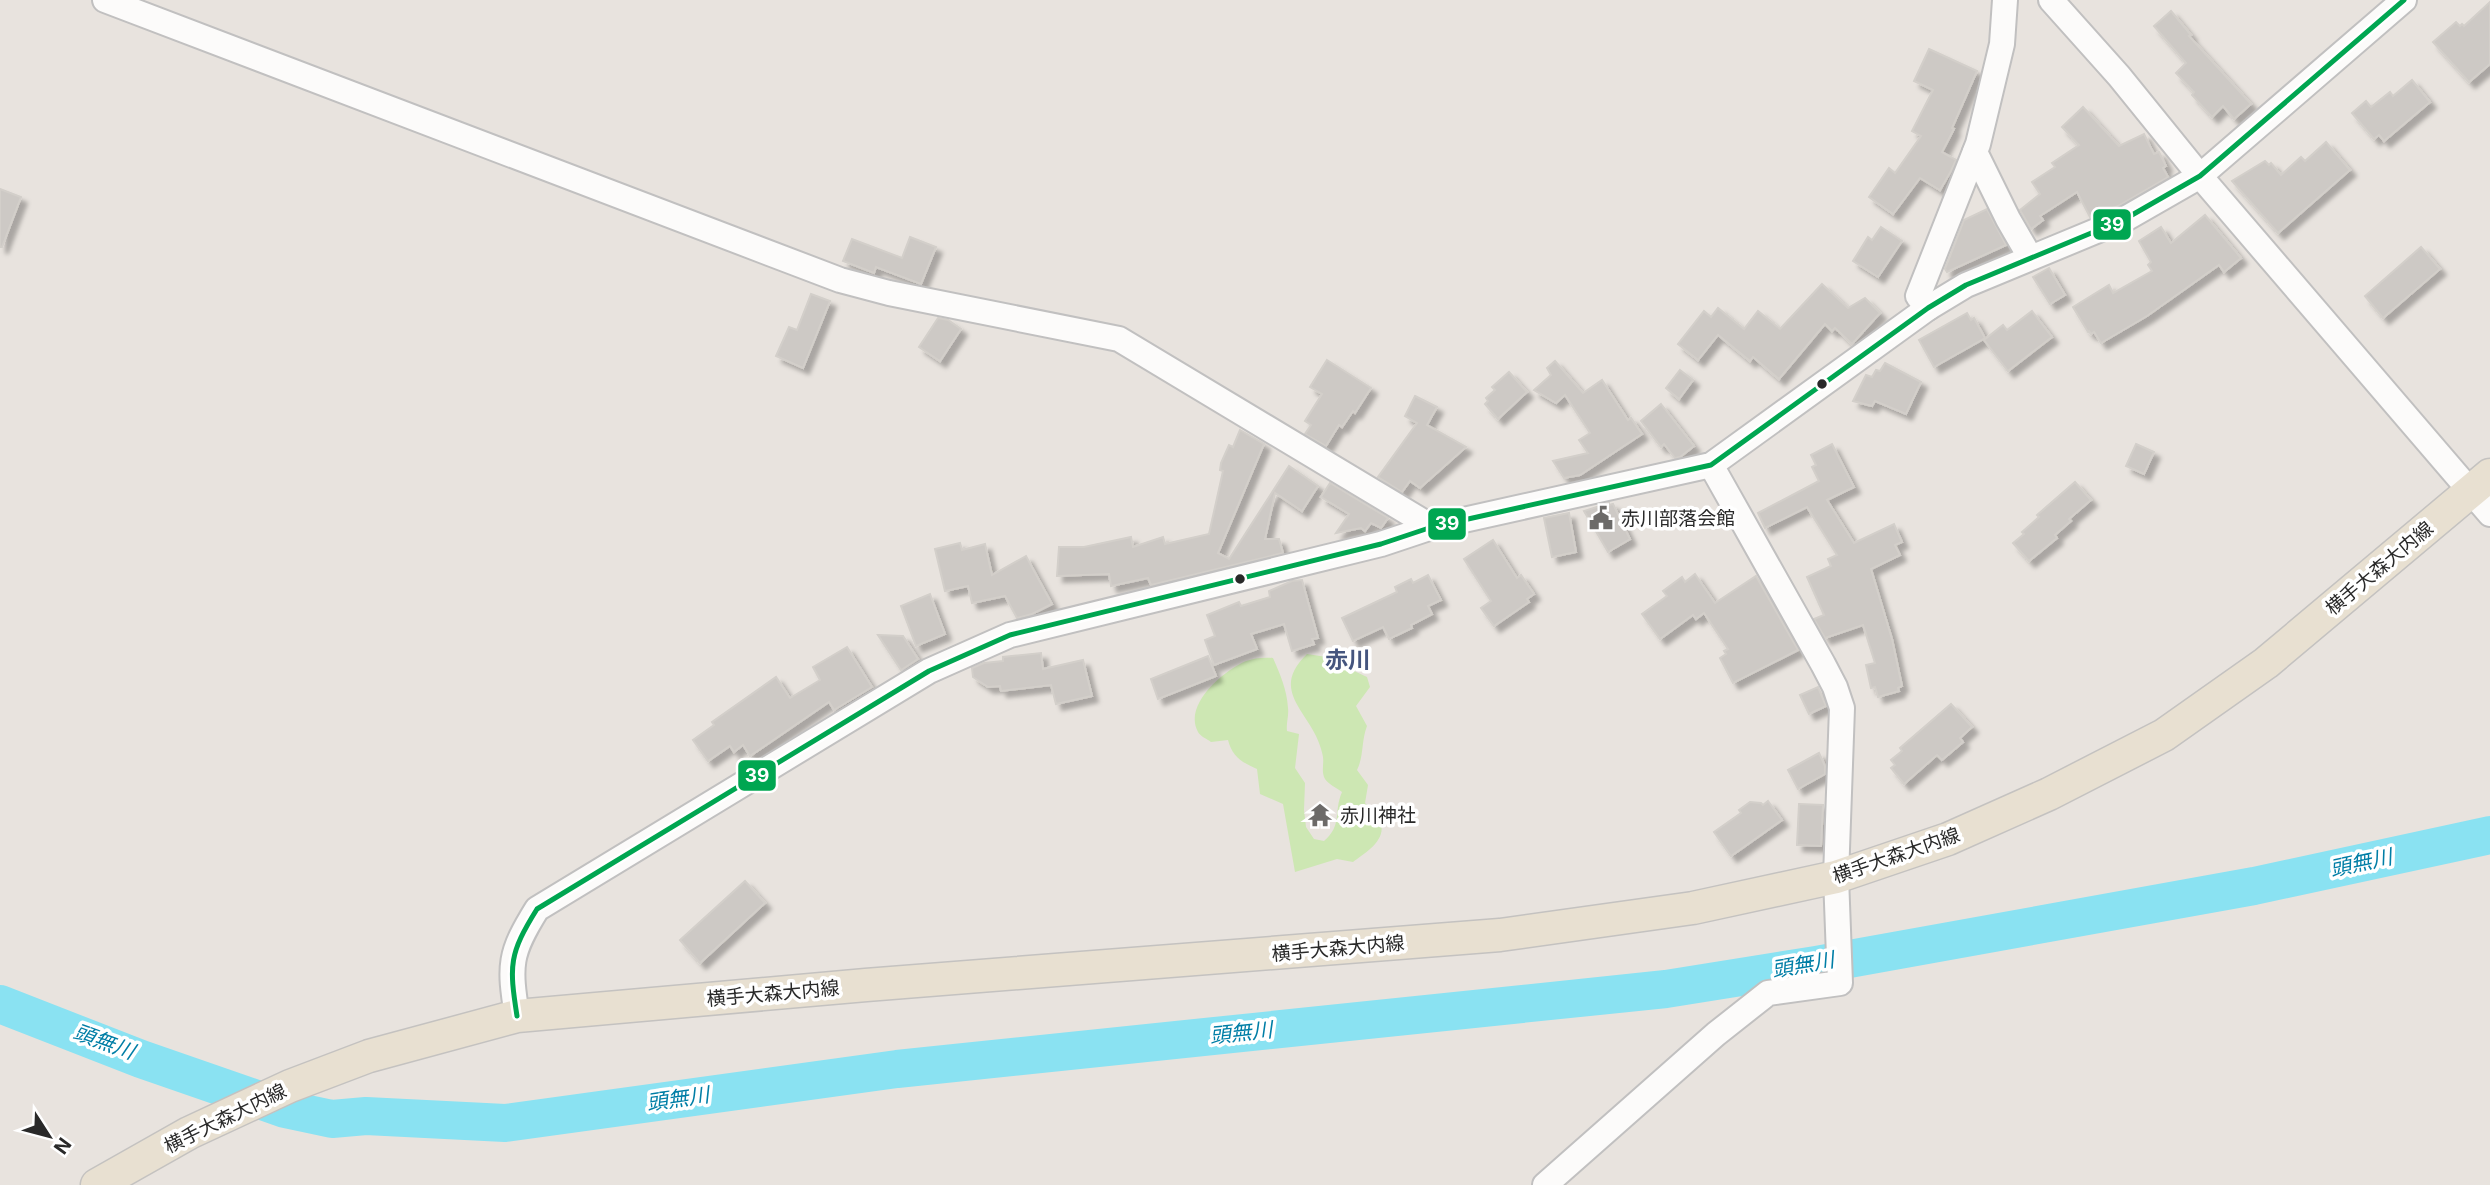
<svg xmlns="http://www.w3.org/2000/svg" width="2490" height="1185" viewBox="0 0 2490 1185" font-family="Inter,'Noto Sans JP',sans-serif">
	<style>
		.green { fill: #cde7b3 }
		.lines { fill: none; stroke-linecap: round; stroke-linejoin: round }
		.river { stroke: #8ae2f2; stroke-width: 38 }
		.building { fill: #cdc9c5; stroke: #d3cfca; stroke-width: 2; filter: url(#shadow) }
		.minor-casing { stroke: #c1c0c0; stroke-width: 28 }
		.major-casing { stroke: #c4c2c0; stroke-width: 35 }
		.minor { stroke: #fcfbfa; stroke-width: 24 }
		.major { stroke: #e8e0d1; stroke-width: 32 }
		.bus-1-casing { stroke: #fff; stroke-width: 10 }
		.bus-1 { stroke: #00a651; stroke-width: 5 }
		.bus-dot { fill: #292929; stroke: #fff; stroke-width: 2.5 }
		.labels { text-anchor: middle; stroke-width: 7; stroke-linejoin: round; paint-order: stroke }
		.poi-label { font-size: 19px; fill: #292929; stroke: #fff; text-anchor: start }
		.street-label { font-size: 19px; fill: #292929; stroke: #fff }
		.water-label { font-size: 21px; font-style: italic; fill: #007ea6; stroke: #fff }
		.quarter-label { font-size: 23px; font-weight: bold; fill: #45557e; stroke: #fff }
		.line-badge { stroke: #fff; stroke-width: 2.5 }
		.badge-label { font-size: 19px; text-anchor: middle; font-weight: bold; fill: #fff }
	</style>
	<defs>
		<filter id="shadow"><feDropShadow dx="6" dy="6" stdDeviation="2" flood-color="#0004"/></filter>
	</defs>
	<rect width="100%" height="100%" fill="#e8e3de"/>
	<path class="green" d="M 1307,654 L 1340,659 L 1352,670 L 1367,677 L 1370,687 L 1356,706 L 1367,726 C 1361,742 1364,756 1357,770 L 1368,785 L 1365,803 C 1369,808 1377,815 1380,821 C 1388,840 1365,853 1353,862 L 1337,859 L 1295,872 L 1283,804 L 1260,794 L 1257,769 C 1241,762 1232,756 1228,740 L 1211,742 C 1207,739 1200,736 1198,732 C 1183,705 1223,671 1246,661 C 1254,658 1264,657 1273,658 C 1280,674 1287,690 1288,708 C 1289,716 1286,723 1287,731 L 1299,734 L 1295,768 L 1305,783 L 1304,810 L 1306,827 L 1314,839 L 1324,841 C 1343,824 1333,813 1342,792 C 1337,788 1328,784 1325,779 C 1321,772 1324,765 1323,757 C 1322,751 1319,742 1316,736 C 1301,706 1273,687 1307,654 Z"/>
	<g class="lines">
		<polyline class="river" points="0,1004 141,1059 285,1109 332,1119 366,1116 505,1123 897,1069 1666,989 1816,965 2254,886 2490,835"/>
	</g>
	<g class="building">
		<polygon points="2490,2 2490,64 2469,82 2433,42 2456,22 2460,26 2462,24 2464,26"/>
		<polygon points="2171,11 2191,35 2189,36 2251,104 2234,119 2223,106 2212,117 2192,95 2194,92 2176,73 2186,63 2154,26"/>
		<polygon points="1929,49 1977,71 1952,128 1954,129 1942,152 1956,160 1951,171 1940,190 1920,178 1893,214 1869,197 1889,168 1895,173 1921,136 1912,131 1933,90 1914,81"/>
		<polygon points="2412,80 2430,102 2384,141 2379,135 2374,139 2352,113 2366,101 2371,107 2390,92 2393,96"/>
		<polygon points="2083,107 2119,146 2144,134 2154,154 2159,152 2166,166 2163,168 2168,177 2118,206 2090,217 2077,192 2040,216 2043,220 2031,229 2020,210 2040,194 2032,182 2055,167 2052,163 2079,145 2062,127"/>
		<polygon points="2326,142 2350,170 2278,233 2232,181 2265,161 2269,165 2271,163 2281,175 2301,157 2305,161"/>
		<polygon points="0,189 21,197 2,247 0,247"/>
		<polygon points="1987,209 2006,245 1947,272 1945,269 1964,220"/>
		<polygon points="2205,215 2241,258 2224,272 2219,265 2147,316 2101,343 2094,332 2091,334 2089,331 2088,332 2073,307 2109,285 2113,293 2152,271 2148,265 2151,262 2139,241 2161,227 2171,243"/>
		<polygon points="1881,227 1902,241 1878,277 1853,261 1868,237 1872,240"/>
		<polygon points="910,237 936,247 921,284 876,267 874,273 843,261 852,239 902,258"/>
		<polygon points="2421,247 2440,269 2383,318 2365,296"/>
		<polygon points="2049,268 2065,295 2050,304 2033,277"/>
		<polygon points="1822,284 1848,308 1865,298 1880,313 1852,344 1835,328 1832,331 1825,324 1779,379 1753,357 1750,361 1718,335 1698,360 1678,344 1704,311 1711,317 1718,308 1744,329 1758,311 1780,329"/>
		<polygon points="811,294 830,301 803,368 776,356 789,327 797,330"/>
		<polygon points="2032,311 2052,337 2008,371 1984,340 2003,325 2007,330"/>
		<polygon points="1967,313 1971,320 1974,318 1985,338 1934,367 1919,340"/>
		<polygon points="938,318 948,320 961,329 940,361 919,347"/>
		<polygon points="1327,360 1371,388 1355,413 1353,411 1342,427 1339,425 1326,446 1305,434 1311,425 1305,421 1322,394 1310,387"/>
		<polygon points="1555,361 1583,393 1602,380 1628,420 1631,418 1642,434 1580,475 1564,478 1553,461 1588,453 1579,440 1590,433 1565,395 1556,403 1534,390 1551,375 1547,368"/>
		<polygon points="1885,363 1921,382 1906,414 1875,401 1872,406 1853,401 1866,375 1872,377 1876,370 1880,371"/>
		<polygon points="1680,370 1693,380 1679,399 1666,388"/>
		<polygon points="1509,372 1527,392 1498,419 1485,404 1488,401 1486,398 1495,390 1492,387"/>
		<polygon points="1415,396 1437,407 1427,425 1466,447 1420,488 1410,481 1402,492 1378,477 1417,423 1405,416"/>
		<polygon points="1661,404 1694,446 1680,457 1675,458 1664,444 1661,447 1641,421"/>
		<polygon points="1240,430 1264,444 1218,553 1229,559 1289,466 1318,486 1302,511 1275,493 1265,539 1279,539 1283,553 1151,585 1148,578 1111,586 1109,574 1057,576 1059,547 1084,547 1131,537 1133,547 1163,537 1165,544 1209,534 1223,471 1220,470 1221,463 1229,445 1233,447"/>
		<polygon points="1832,444 1854,487 1827,500 1854,543 1894,524 1902,542 1895,545 1900,555 1871,569 1892,639 1902,686 1898,688 1899,691 1878,697 1875,687 1871,688 1866,665 1875,663 1863,625 1825,638 1814,619 1824,615 1807,577 1831,566 1828,559 1837,555 1807,507 1765,528 1758,513 1819,481 1812,467 1816,465 1811,455"/>
		<polygon points="2136,444 2154,452 2144,474 2126,466"/>
		<polygon points="2075,482 2091,500 2069,519 2071,521 2055,535 2057,538 2029,561 2013,543 2024,534 2022,532 2039,517 2037,515"/>
		<polygon points="1330,483 1388,518 1381,528 1371,523 1365,531 1361,528 1336,533 1349,514 1321,497"/>
		<polygon points="1609,503 1609,505 1613,504 1630,539 1608,552 1584,511"/>
		<polygon points="1569,513 1576,552 1552,557 1544,518"/>
		<polygon points="1493,540 1517,578 1521,575 1534,594 1527,599 1529,602 1494,626 1481,608 1491,601 1464,559"/>
		<polygon points="960,543 962,550 985,544 992,575 1026,556 1052,604 1032,614 1017,618 1005,596 972,603 968,586 945,591 935,549"/>
		<polygon points="1695,574 1715,603 1756,576 1798,650 1733,683 1720,658 1726,654 1724,651 1728,649 1704,613 1696,619 1693,615 1660,639 1642,614 1667,596 1663,591 1682,577 1685,582"/>
		<polygon points="1428,575 1441,600 1428,606 1432,614 1411,625 1412,628 1389,639 1383,627 1353,641 1342,618 1397,592 1395,587 1411,579 1413,583"/>
		<polygon points="1302,580 1318,638 1312,639 1314,644 1292,651 1284,624 1251,634 1257,649 1214,665 1205,640 1215,636 1207,615 1239,602 1241,606 1270,597 1269,591 1292,581"/>
		<polygon points="930,594 945,634 916,646 901,606"/>
		<polygon points="878,635 903,636 918,659 901,670"/>
		<polygon points="847,647 872,687 834,710 829,702 750,756 743,745 734,752 730,746 708,761 693,740 714,725 712,722 776,677 790,698 820,680 813,667"/>
		<polygon points="1041,653 1043,669 1083,660 1092,696 1056,704 1051,685 1001,691 1000,686 988,687 973,677 972,668 984,663 1003,661 1003,657"/>
		<polygon points="1208,656 1216,676 1158,699 1151,679"/>
		<polygon points="1818,687 1826,706 1809,714 1800,695"/>
		<polygon points="1951,704 1972,727 1960,738 1963,742 1942,760 1937,755 1904,784 1891,768 1895,765 1891,760 1902,751 1900,748"/>
		<polygon points="1819,753 1825,766 1825,774 1798,789 1788,770"/>
		<polygon points="1768,801 1782,820 1731,856 1714,832 1741,813 1739,810 1750,802 1761,803 1763,805"/>
		<polygon points="1799,804 1823,805 1821,846 1797,845"/>
		<polygon points="745,881 765,903 700,963 680,940"/>
	</g>
	<g class="lines">
		<g class="minor-casing">
			<g id="minor">
				<polyline points="105,0 840,280 889,293 1119,339 1432,527"/>
				<polyline points="2051,0 2119,76 2200,176 2490,514"/>
				<polyline points="1975,152 2008,219 2030,257"/>
				<polyline points="1928,308 1918,296 1978,144 2002,44 2005,0"/>
				<path d="M 517,1016 C 509,965 509,954 537,909 L 929,671 L 1010,635 L 1381,544 L 1432,527 L 1711,465 L 1928,308 L 1966,285 L 2125,219 L 2200,176 L 2404,0"/>
				<polyline points="1545,1185 1716,1034 1768,993 1840,983 1836,877 1842,708 1835,687 1823,664 1711,465"/>
			</g>
		</g>
		<g class="major-casing">
			<polyline id="major" points="97,1185 189,1133 290,1086 369,1056 517,1016 866,985 1500,935 1693,908 1836,877 1948,839 2049,794 2164,735 2266,663 2490,475"/>
		</g>
		<use href="#minor" class="minor"/>
		<use href="#major" class="major"/>
		<g class="bus-1-casing">
			<path id="bus-1" d="M 517,1016 C 509,965 509,954 537,909 L 929,671 L 1010,635 L 1381,544 L 1432,527 L 1711,465 L 1928,308 L 1966,285 L 2125,219 L 2200,176 L 2404,0"/>
		</g>
		<use href="#bus-1" class="bus-1"/>
	</g>
	<defs>
		<g id="civic-bare" transform="scale(1.89)"><path d="M-.6-6.5H3V-4.5H.6V-3L4-1V1h2V6H-6V1h2V-1L-.6-3ZM-1.2 2.5V6h2.4V2.5Z" fill="#6c6a68" stroke="#fff" stroke-width="2.5" paint-order="stroke"/></g>
		<g id="temple-bare" transform="scale(1.89)"><path d="M0-6L5-2H3V0L6.5 2.5H4V6H1.5V3h-3V6H-4V2.5H-6.5L-3 0V-2H-5Z" fill="#6c6a68" stroke="#fff" stroke-width="2.5" paint-order="stroke"/></g>
	</defs>
	<g fill-rule="evenodd">
		<use href="#civic-bare" x="1601" y="518"/>
		<use href="#temple-bare" x="1320" y="815"/>
	</g>
	<g class="bus-dot">
		<circle cx="1822" cy="384" r="6"/>
		<circle cx="1240" cy="579" r="6"/>
	</g>
	<g class="labels">
		<g class="poi-label">
			<text x="1621" y="525">赤川部落会館</text>
			<text x="1340" y="822">赤川神社</text>
		</g>
		<g class="street-label">
			<text transform="translate(2379 568) rotate(-40)" y="7">横手大森大内線</text>
			<text transform="translate(1896 855) rotate(-19)" y="7">横手大森大内線</text>
			<text transform="translate(1338 948) rotate(-5)" y="7">横手大森大内線</text>
			<text transform="translate(773 993) rotate(-5)" y="7">横手大森大内線</text>
			<text transform="translate(225 1118) rotate(-26)" y="7">横手大森大内線</text>
		</g>
		<g class="water-label">
			<text transform="translate(2361 863) rotate(-12)" y="7">頭無川</text>
			<text transform="translate(1803 965) rotate(-10)" y="7">頭無川</text>
			<text transform="translate(1241 1033) rotate(-6)" y="7">頭無川</text>
			<text transform="translate(104 1042) rotate(20)" y="7">頭無川</text>
			<text transform="translate(678 1099) rotate(-8)" y="7">頭無川</text>
		</g>
		<g class="quarter-label">
			<text x="1348" y="668">赤川</text>
		</g>
	</g>
	<g class="line-badge">
		<rect x="2092" y="208" width="40" height="33" rx="7" fill="#00a651"/>
		<rect x="1427" y="507" width="40" height="34" rx="7" fill="#00a651"/>
		<rect x="737" y="759" width="40" height="33" rx="7" fill="#00a651"/>
	</g>
	<g class="badge-label">
		<text x="2112" y="231">39</text>
		<text x="1447" y="530">39</text>
		<text x="757" y="782">39</text>
	</g>
	<g transform="translate(49 1136) rotate(126)" stroke="#ffffff" stroke-width="5" paint-order="stroke">
	<path d="M0-5L12 26L0 18L-12 26Z" fill="#292929"/>
	<text y="-10" font-size="19" font-weight="bold" text-anchor="middle" fill="#292929">N</text>
	</g>
</svg>
